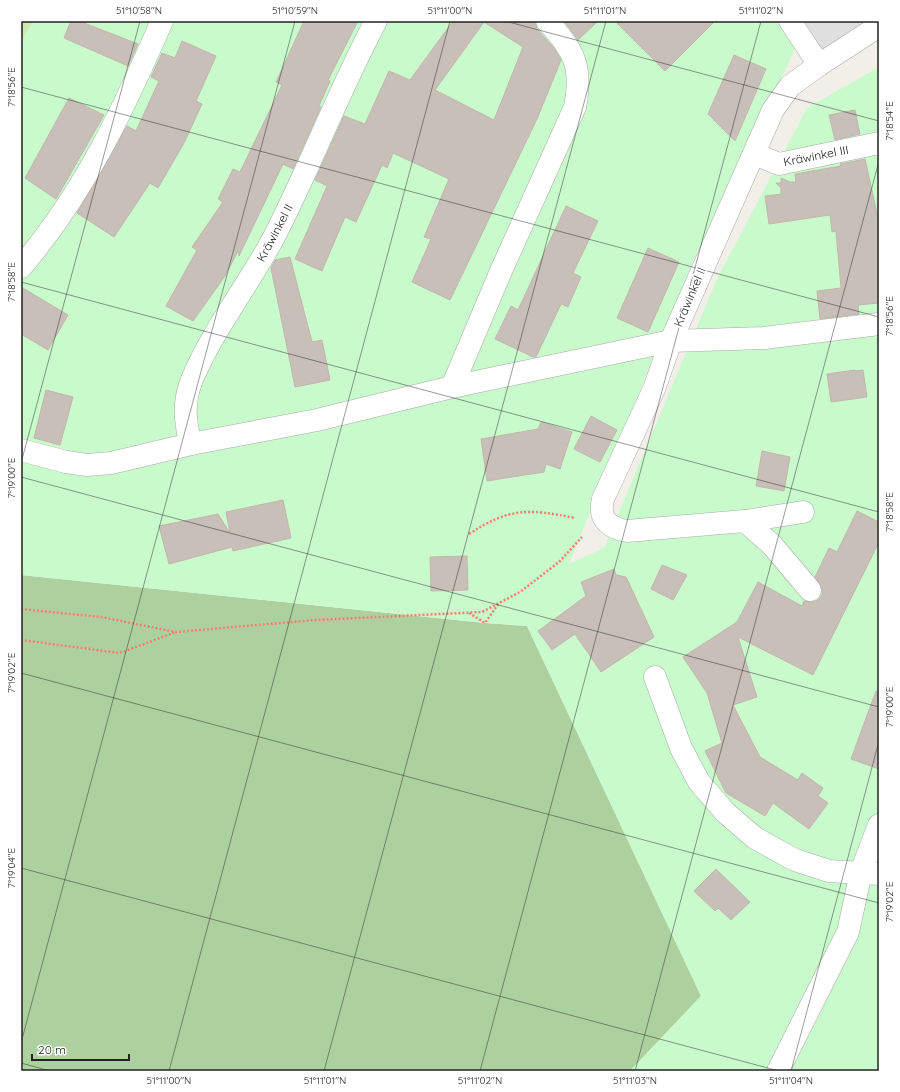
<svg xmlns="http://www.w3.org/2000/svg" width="900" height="1092" viewBox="0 0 900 1092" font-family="Quicksand,sans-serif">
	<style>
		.residential { fill: #e0dfdf }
		.grass { fill: #cdebb0 }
		.forest { fill: #add19e }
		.park { fill: #c8facc }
		.building { fill: #c7bfb8; stroke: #c4b6ab; fill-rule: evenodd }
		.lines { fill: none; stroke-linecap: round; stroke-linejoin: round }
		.minor-casing { stroke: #a9a9a9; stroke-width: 23 }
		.path { stroke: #fa8072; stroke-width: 2.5; stroke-dasharray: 2 2; stroke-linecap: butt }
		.minor { stroke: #fff; stroke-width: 22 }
		.ticks { fill: none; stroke: #222; stroke-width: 1; stroke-opacity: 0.45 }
		.labels { text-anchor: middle; stroke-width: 3.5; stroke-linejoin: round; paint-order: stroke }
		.street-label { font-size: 12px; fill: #222; stroke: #fff }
		.neatline { fill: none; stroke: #222; stroke-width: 1.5 }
		.ticks-label { font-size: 10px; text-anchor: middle; fill: #222 }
	</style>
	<rect width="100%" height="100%" fill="#f2efe9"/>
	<polygon class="residential" points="790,21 879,21 819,65"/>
	<polygon class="grass" points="21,21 33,21 21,43"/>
	<polygon class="forest" points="21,575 485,623 527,626 701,996 630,1071 21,1071"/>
	<polygon class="park" points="33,21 798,21 794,52 692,263 569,564 604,548 717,279 807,108 879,67 879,1071 630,1071 701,996 527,626 485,623 21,575 21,43"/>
	<g class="building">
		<polygon points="71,21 79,21 138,44 128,66 64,38"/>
		<polygon points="304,21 358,21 328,80 330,81 319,106 321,107 293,169 283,164 239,256 238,251 225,276 193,321 166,306 197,250 192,247 223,202 218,199 233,169 240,172 282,85 276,82"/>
		<path d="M 453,21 L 535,21 L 537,29 L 554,48 L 561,60 L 537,119 L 450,300 L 412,282 L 431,239 L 424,237 L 449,179 L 393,153 L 387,168 L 382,165 L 356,222 L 345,217 L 322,271 L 295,259 L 327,186 L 315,180 L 344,116 L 365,124 L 389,71 L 410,80 ZM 484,22 L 523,47 L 494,120 L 435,90 Z"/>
		<polygon points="564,21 598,21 578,40"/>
		<polygon points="615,21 715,21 665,71"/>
		<polygon points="182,41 216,56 196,101 202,104 184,143 158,188 150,183 114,237 77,213 127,126 136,131 159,81 151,77 162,53 175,58"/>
		<polygon points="734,55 766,69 735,141 708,114"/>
		<polygon points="69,98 104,115 56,199 25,178"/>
		<polygon points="855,110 860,134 835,140 829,115"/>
		<polygon points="865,159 879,222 879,303 858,305 859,314 820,319 817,291 841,288 836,231 832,232 830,215 769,224 765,196 781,194 781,188 776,183 781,183 781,178 790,182 796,182 795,174 841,166 840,164"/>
		<polygon points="566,206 598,221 573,273 581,277 568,307 561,304 536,357 533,357 495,339 511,306 518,310"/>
		<polygon points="648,248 679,262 648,332 617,318"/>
		<polygon points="290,257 312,342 322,340 330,380 295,387 271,268 275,260"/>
		<polygon points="21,287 68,315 48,350 21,334"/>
		<polygon points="855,370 855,371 863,370 867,397 831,402 827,374"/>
		<polygon points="46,390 73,397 60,445 34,438"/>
		<polygon points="591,416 617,430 600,462 574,449"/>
		<polygon points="541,422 572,432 560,469 546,464 544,472 487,481 481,439 538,429"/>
		<polygon points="762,451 790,457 784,491 756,486"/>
		<polygon points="283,500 291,538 233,551 232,547 169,564 159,526 218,514 230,533 226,512"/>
		<polygon points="857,511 879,522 879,542 813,675 738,637 757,697 733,705 760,757 798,780 802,773 823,788 818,796 828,803 809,829 773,803 765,816 726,793 705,751 722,743 707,693 683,657 737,622 758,582 802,606 804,601 812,602 818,600 822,595 822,588 815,577 829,548 837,552"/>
		<polygon points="467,556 468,590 431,591 430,557"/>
		<polygon points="662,565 687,575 673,600 651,589"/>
		<polygon points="614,569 616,575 626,577 654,637 601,672 575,634 552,650 538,631 586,596 581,582"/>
		<polygon points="876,691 879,692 879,769 851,759"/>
		<polygon points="716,869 750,902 731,920 718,908 715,911 694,891"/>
	</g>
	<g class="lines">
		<g class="minor-casing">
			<g id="minor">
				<polyline points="790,21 819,65 879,26"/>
				<polyline points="754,154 779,164 879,143"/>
				<path d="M 21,267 C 84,194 124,108 162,21"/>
				<path d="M 452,387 L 501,271 L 575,107 C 583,67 574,50 547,21"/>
				<path d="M 191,444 C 185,423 183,404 191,382 C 212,330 249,285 275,235 C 311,165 339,90 376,21"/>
				<polyline points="21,450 66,462 87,465 111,463 191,444 317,420 452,387 671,341 764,338 879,324"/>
				<path d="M 803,512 L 745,521 L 627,531 C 609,528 598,519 603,499 L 654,389 L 671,341 L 773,110 L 790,86 L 819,65"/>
				<polyline points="745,521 772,545 810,590"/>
				<polyline points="655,677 681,748 699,782 726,813 755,838 795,860 829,871 879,874"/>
				<polyline points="778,1071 848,932 861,872 879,825"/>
			</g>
		</g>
		<g class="path">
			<path d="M 469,534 C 510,507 530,509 575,518"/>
			<polyline points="21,609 101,617 176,632 315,620 482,612 520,592 559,562 582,537"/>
			<polyline points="469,613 485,623 499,603"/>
			<polyline points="21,640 120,653 176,632"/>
		</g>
		<use href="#minor" class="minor"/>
	</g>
	<path class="ticks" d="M 505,21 L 879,121M 21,87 L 879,317M 21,282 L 879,512M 21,463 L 140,21M 21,477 L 879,707M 21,673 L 879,903M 21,868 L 779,1071M 21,1043 L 295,21M 21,1063 L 50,1071M 169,1071 L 450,21M 324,1071 L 606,21M 480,1071 L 761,21M 635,1071 L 879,161M 791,1071 L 879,741"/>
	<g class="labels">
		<g class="street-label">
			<text transform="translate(816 156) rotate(-11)" y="4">Kräwinkel III</text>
			<text transform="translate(275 233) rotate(-62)" y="4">Kräwinkel II</text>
			<text transform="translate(690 297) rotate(-67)" y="4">Kräwinkel II</text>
		</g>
	</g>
	<rect width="900" height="1092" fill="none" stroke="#ffffff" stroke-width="44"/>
	<path d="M32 1054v6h97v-6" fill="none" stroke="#222222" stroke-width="2"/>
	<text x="38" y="1054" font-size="12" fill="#222222" stroke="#ffffff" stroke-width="3" paint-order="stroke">20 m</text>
	<rect x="22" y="22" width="856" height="1048" class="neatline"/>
	<g class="ticks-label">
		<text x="139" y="14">51°10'58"N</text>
		<text x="295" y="14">51°10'59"N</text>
		<text x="450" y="14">51°11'00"N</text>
		<text x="605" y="14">51°11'01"N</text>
		<text x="761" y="14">51°11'02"N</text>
		<text transform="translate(11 87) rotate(-90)" y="4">7°18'56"E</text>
		<text transform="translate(889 121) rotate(-90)" y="4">7°18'54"E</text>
		<text transform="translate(11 282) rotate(-90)" y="4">7°18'58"E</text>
		<text transform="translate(889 316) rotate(-90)" y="4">7°18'56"E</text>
		<text transform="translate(11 478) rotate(-90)" y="4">7°19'00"E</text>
		<text transform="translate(889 512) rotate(-90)" y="4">7°18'58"E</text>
		<text transform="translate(11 673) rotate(-90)" y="4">7°19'02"E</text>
		<text transform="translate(889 707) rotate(-90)" y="4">7°19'00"E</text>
		<text transform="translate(11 868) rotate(-90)" y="4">7°19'04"E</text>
		<text transform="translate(889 902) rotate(-90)" y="4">7°19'02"E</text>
		<text x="169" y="1084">51°11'00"N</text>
		<text x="325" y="1084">51°11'01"N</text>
		<text x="480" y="1084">51°11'02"N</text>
		<text x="635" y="1084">51°11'03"N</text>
		<text x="791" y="1084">51°11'04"N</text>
	</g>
</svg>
